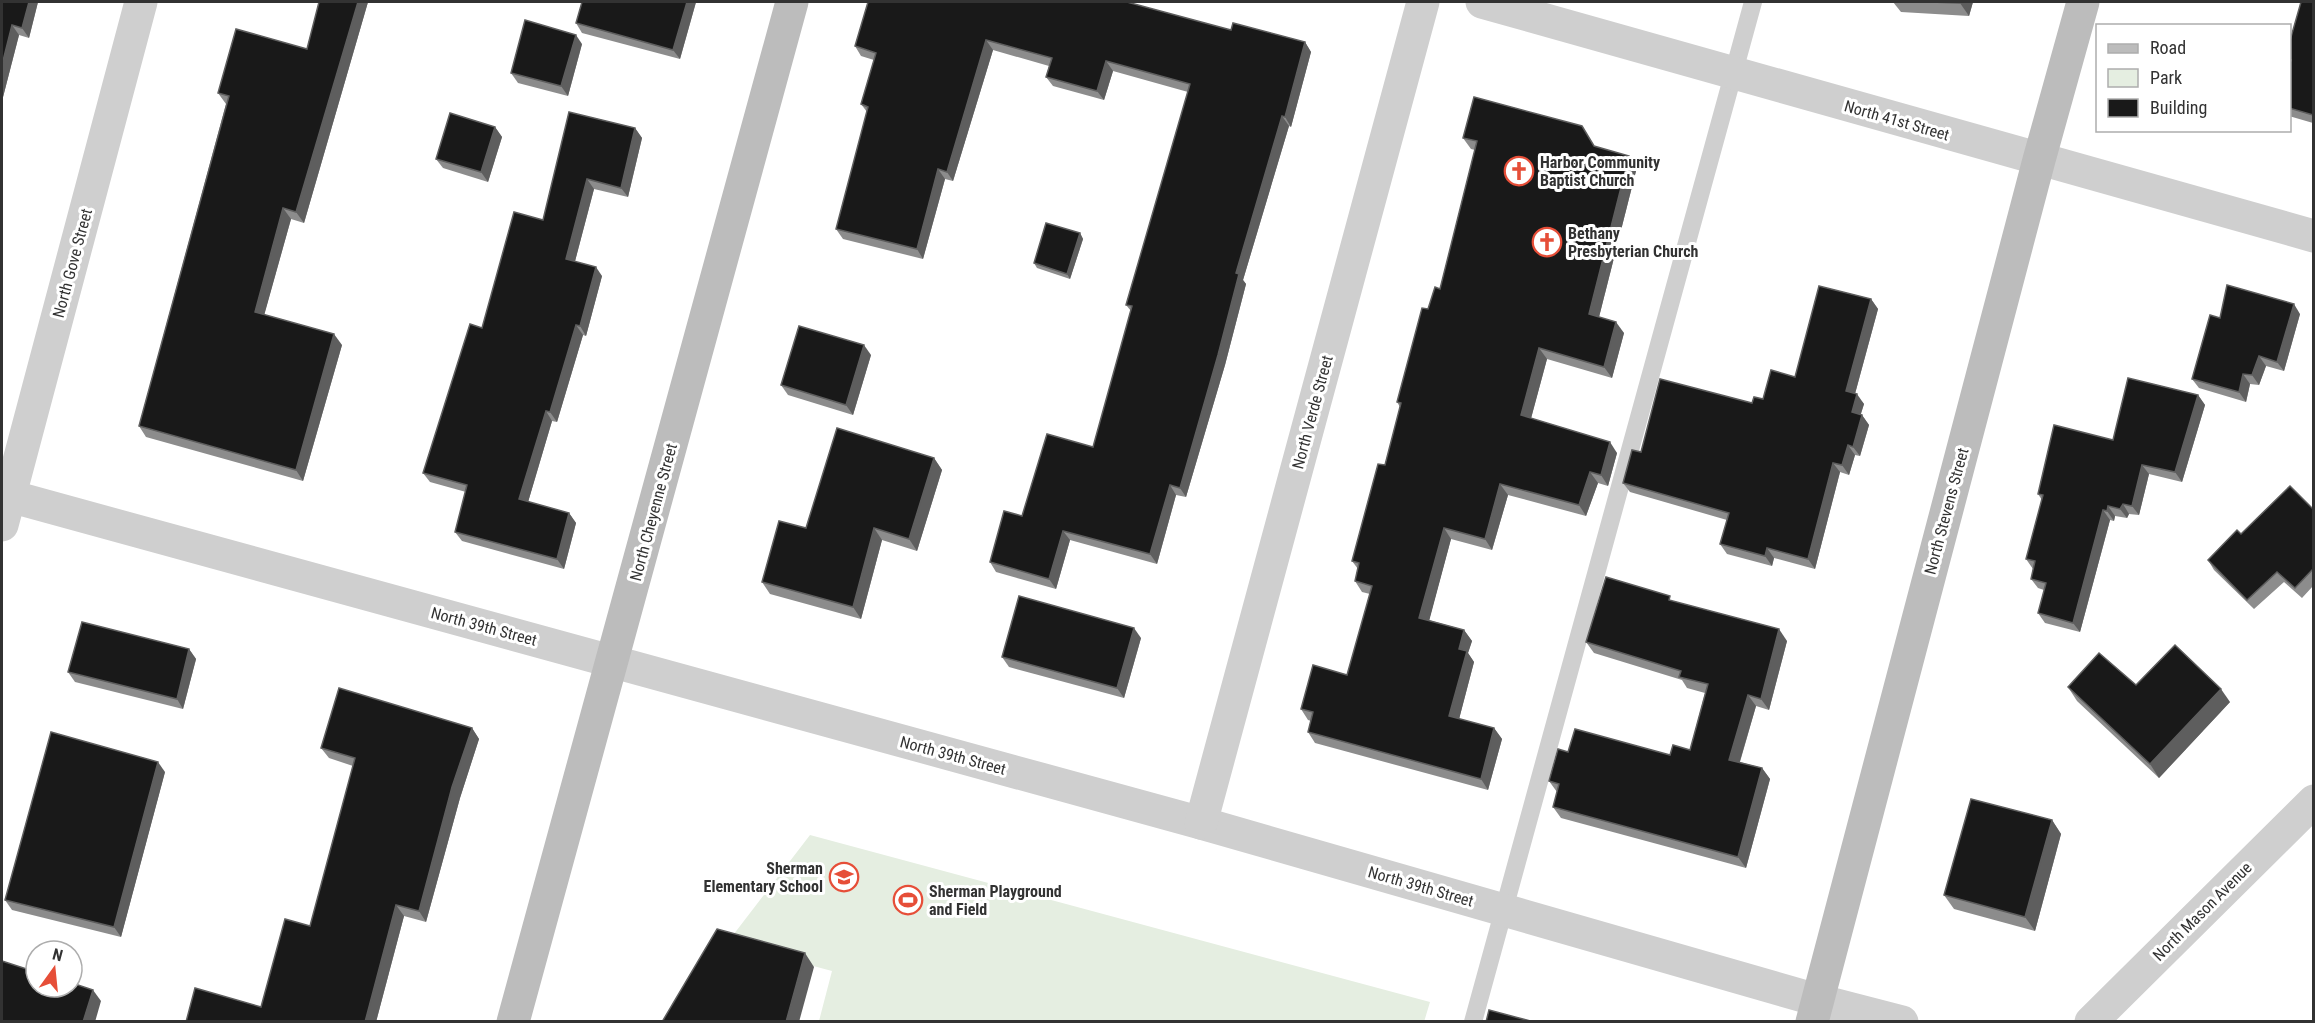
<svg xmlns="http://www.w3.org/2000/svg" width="2315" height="1023" viewBox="0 0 2315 1023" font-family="'Roboto Condensed',sans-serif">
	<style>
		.green { fill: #e5eee1 }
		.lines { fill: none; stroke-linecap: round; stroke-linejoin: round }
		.lane { stroke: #cfcfcf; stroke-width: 18 }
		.street { stroke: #cfcfcf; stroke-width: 33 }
		.secondary { stroke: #bcbcbc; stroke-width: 33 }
		.wall { fill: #8c8c8c }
		.shaded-wall { fill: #5e5e5e }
		.building { fill: #191919; stroke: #5e5e5e; stroke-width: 1.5 }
		.labels { text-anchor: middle; stroke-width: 6; stroke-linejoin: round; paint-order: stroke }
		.street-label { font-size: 16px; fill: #323232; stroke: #fff }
		.poi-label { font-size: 16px; font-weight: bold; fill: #323232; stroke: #fff; text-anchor: start }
	</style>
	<rect width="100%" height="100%" fill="#fff"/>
	<polygon class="green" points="810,835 1430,1002 1424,1022 819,1021 832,971 727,943"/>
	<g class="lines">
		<polyline class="lane" points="1473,1022 1753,2"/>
		<g class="street">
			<polyline points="1482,2 2314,236"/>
			<polyline points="2,494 1201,823 1817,1000 1902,1022"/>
			<polyline points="2,525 141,2"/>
			<polyline points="1201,823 1423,2"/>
			<polyline points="2091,1022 2314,801"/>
		</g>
		<g class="secondary">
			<polyline points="513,1022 792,2"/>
			<polyline points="1812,1022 2039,160 2083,2"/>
		</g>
	</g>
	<g class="wall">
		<polygon points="2,2 38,2 29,38 19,35 2,101"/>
		<polygon points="319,2 368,2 304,223 291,219 264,315 342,345 303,481 146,437 139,426 226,104 218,93 307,49"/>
		<polygon points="696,2 680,59 582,33 576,23"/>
		<polygon points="1893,2 1973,2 1969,16 1901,12"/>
		<polygon points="2296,2 2313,2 2313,123 2289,116 2289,44 2301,3"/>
		<polygon points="1231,30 1305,42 1311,52 1291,127 1289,126 1243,280 1246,284 1225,365 1186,497 1176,495 1157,564 1070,540 1056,589 996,572 990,562 1022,516 1093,447 1131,311 1126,305 1188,92 1113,71 1104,100 1053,86 1046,77 1049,66 993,50 953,181 945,179 923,259 843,239 836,229 867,112 861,104 874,60 861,56 855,46"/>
		<polygon points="582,44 568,96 518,83 511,73"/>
		<polygon points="495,127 502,137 488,182 443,168 436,159"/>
		<polygon points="635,128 642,138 628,197 594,189 575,261 602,276 586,336 583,335 557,422 552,421 528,502 569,513 576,523 564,569 462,541 455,532 466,492 430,482 423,473 482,328 543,220"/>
		<polygon points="1463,138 1595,146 1637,167 1599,317 1624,333 1612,378 1547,359 1531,418 1617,453 1608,486 1598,483 1586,516 1508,495 1492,550 1451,539 1429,620 1464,630 1472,641 1468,653 1474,662 1459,719 1494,728 1502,739 1488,790 1315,743 1308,732 1311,721 1308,720 1301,709 1347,675 1370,594 1362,592 1355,581 1358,569 1352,561 1385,465 1400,407 1397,402 1428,309 1440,289 1475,150 1471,149"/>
		<polygon points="1080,233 1083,239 1070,279 1037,268 1034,263"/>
		<polygon points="1871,299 1878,309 1855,394 1864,404 1861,414 1862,415 1869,425 1860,456 1855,455 1849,475 1840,472 1815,569 1774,558 1772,566 1727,554 1720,544 1727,520 1630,492 1623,483 1641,452 1752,403 1763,399 1795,377"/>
		<polygon points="2300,314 2284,371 2266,366 2259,385 2250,384 2246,402 2199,388 2192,379 2220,318"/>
		<polygon points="871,355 853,415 788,395 781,385"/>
		<polygon points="2198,395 2205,405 2182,482 2149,474 2139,515 2129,514 2127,518 2115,516 2114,521 2110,520 2080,632 2045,623 2038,613 2044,590 2038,588 2031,579 2033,569 2026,559 2042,500 2038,494"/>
		<polygon points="934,458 942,470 917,551 882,540 861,619 770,594 762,582 806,528"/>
		<polygon points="2313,509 2313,586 2302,598 2284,582 2254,609 2214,570 2208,560 2241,534"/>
		<polygon points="1674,601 1787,641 1769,710 1756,706 1740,762 1762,768 1770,779 1746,868 1561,818 1553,807 1557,792 1549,781 1568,752 1670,755 1690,750 1705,693 1687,688 1682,680 1594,653 1586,642"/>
		<polygon points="1141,638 1124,698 1009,667 1002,657"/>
		<polygon points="189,649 196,659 183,709 75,682 68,672"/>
		<polygon points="2136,685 2230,702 2159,778 2077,701 2068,687"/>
		<polygon points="472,728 479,739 460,798 426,922 404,916 376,1022 186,1022 261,1007 310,926 353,766 329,758 321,748"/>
		<polygon points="165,772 121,937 12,910 5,900"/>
		<polygon points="2052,820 2061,834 2035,931 1954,909 1944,895"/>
	</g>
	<g class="shaded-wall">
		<polygon points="29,2 38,2 29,38 22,28"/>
		<polygon points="358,2 368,2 304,223 296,212"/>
		<polygon points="687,2 696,2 680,59 673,50"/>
		<polygon points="1961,2 1973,2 1969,16 1960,3"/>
		<polygon points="12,25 19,35 2,101 2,65"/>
		<polygon points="576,35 582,44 568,96 561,86"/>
		<polygon points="986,40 993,50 953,181 947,172"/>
		<polygon points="1305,42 1311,52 1291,127 1285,117"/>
		<polygon points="1106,61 1113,71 1104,100 1097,91"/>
		<polygon points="1282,116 1289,126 1243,280 1246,284 1225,365 1186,497 1180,488 1236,273"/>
		<polygon points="495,127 502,137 488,182 481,172"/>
		<polygon points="635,128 642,138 628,197 621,188"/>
		<polygon points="1629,156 1637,167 1597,325 1589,314"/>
		<polygon points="938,169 945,179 923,259 917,249"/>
		<polygon points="587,179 594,189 573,269 566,259"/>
		<polygon points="283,208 291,219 262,323 255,312"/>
		<polygon points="1080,233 1083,239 1070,279 1067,274"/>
		<polygon points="596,267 602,276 586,336 580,326"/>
		<polygon points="1871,299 1878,309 1853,401 1846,391"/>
		<polygon points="2294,304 2300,314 2284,371 2277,362"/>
		<polygon points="1616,322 1624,333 1612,378 1604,367"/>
		<polygon points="576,325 583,335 557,422 550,412"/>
		<polygon points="334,334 342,345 303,481 296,470"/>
		<polygon points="864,345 871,355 853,415 846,405"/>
		<polygon points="1539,348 1547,359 1529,426 1521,415"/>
		<polygon points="2259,356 2266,366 2259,385 2252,375"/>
		<polygon points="2243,374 2250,384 2246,402 2239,392"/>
		<polygon points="1857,394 1864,404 1858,422 1852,412"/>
		<polygon points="2198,395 2205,405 2182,482 2175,472"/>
		<polygon points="546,411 552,421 526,509 519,499"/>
		<polygon points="1862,415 1869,425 1860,456 1853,447"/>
		<polygon points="1610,442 1617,453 1608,486 1601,475"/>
		<polygon points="1848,445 1855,455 1849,475 1842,465"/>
		<polygon points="934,458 942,470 917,551 909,539"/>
		<polygon points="1833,463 1840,472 1815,569 1808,559"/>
		<polygon points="2142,465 2149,474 2139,515 2132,506"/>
		<polygon points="1590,472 1598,483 1586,516 1579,505"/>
		<polygon points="1500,484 1508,495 1492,550 1485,539"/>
		<polygon points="1170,485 1176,495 1157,564 1150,554"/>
		<polygon points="2123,504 2129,514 2127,518 2120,509"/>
		<polygon points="2108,506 2115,516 2114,521 2107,511"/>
		<polygon points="2103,510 2110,520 2080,632 2073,623"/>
		<polygon points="569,513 576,523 564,569 557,559"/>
		<polygon points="874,528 882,540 861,619 853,607"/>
		<polygon points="1444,528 1451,539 1427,629 1419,618"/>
		<polygon points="1063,531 1070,540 1056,589 1049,579"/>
		<polygon points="1767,548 1774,558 1772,566 1765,556"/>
		<polygon points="1134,628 1141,638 1124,698 1117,688"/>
		<polygon points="1779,629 1787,641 1769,710 1761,699"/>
		<polygon points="1464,630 1472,641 1468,653 1474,662 1457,727 1449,716 1459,649"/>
		<polygon points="189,649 196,659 183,709 177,699"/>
		<polygon points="2221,689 2230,702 2159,778 2150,764"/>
		<polygon points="1748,695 1756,706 1737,771 1729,760"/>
		<polygon points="472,728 479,739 460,798 426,922 419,911 452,787"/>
		<polygon points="1494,728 1502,739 1488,790 1481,779"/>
		<polygon points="158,762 165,772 121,937 114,927"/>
		<polygon points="1762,768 1770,779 1746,868 1738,857"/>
		<polygon points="2052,820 2061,834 2035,931 2025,917"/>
		<polygon points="396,905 404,916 376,1022 365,1022"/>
		<polygon points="805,953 814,967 799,1022 786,1022"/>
		<polygon points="93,990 101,1001 95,1022 83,1022"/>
	</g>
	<g class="building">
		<polygon points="2,2 29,2 22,28 12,25 2,65"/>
		<polygon points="319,2 358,2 296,212 283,208 255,312 334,334 296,470 139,426 229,96 218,93 236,29 307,49"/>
		<polygon points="582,2 687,2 673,50 576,23"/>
		<polygon points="868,2 1127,2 1231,30 1233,23 1305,42 1285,117 1282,116 1236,273 1239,274 1218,355 1180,488 1170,485 1150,554 1063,531 1049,579 990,562 1004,511 1022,516 1047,434 1093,447 1132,306 1126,305 1190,84 1106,61 1097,91 1046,77 1052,58 986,40 947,172 938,169 917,249 836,229 868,107 861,104 876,53 855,46"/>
		<polygon points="1929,2 1961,2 1960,3"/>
		<polygon points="2301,2 2313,2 2313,115 2289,108 2289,66 2291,60 2289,60 2289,44"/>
		<polygon points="525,20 576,35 561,86 511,73"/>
		<polygon points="1474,97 1582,126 1594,146 1629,156 1589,314 1616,322 1604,367 1539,348 1521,415 1610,442 1601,475 1590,472 1579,505 1500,484 1485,539 1444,528 1419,618 1464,630 1459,649 1467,651 1449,716 1494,728 1481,779 1308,732 1313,712 1301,709 1313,665 1347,675 1372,586 1355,581 1359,563 1352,561 1378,464 1385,465 1401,403 1397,402 1422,308 1428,309 1435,287 1440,289 1477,141 1463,138"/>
		<polygon points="569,112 635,128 621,188 587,179 566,259 596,267 580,326 576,325 550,412 546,411 519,499 569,513 557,559 455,532 467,485 423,473 470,324 482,328 514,212 543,220"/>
		<polygon points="450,113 495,127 481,172 436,159"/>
		<polygon points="1046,223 1080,233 1067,274 1034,263"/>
		<polygon points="2227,285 2294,304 2277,362 2259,356 2252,375 2243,374 2239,392 2192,379 2210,315 2220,318"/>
		<polygon points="1819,286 1871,299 1846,391 1857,394 1852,412 1862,415 1853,447 1848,445 1842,465 1833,463 1808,559 1767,548 1765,556 1720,544 1729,513 1623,483 1632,450 1641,452 1660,379 1752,403 1754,397 1763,399 1771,370 1795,377"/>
		<polygon points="799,326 864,345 846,405 781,385"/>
		<polygon points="2128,378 2198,395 2175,472 2142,465 2132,506 2123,504 2120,509 2108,506 2107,511 2103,510 2073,623 2038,613 2046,583 2031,579 2035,561 2026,559 2043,495 2038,494 2054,425 2113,440"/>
		<polygon points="837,428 934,458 909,539 874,528 853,607 762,582 779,521 806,528"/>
		<polygon points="2290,486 2313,509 2313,569 2295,588 2277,572 2247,600 2208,560 2237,530 2241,534"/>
		<polygon points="1606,577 1670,596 1669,600 1779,629 1761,699 1748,695 1729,760 1762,768 1738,857 1553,807 1559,784 1549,781 1558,749 1568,752 1575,729 1670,755 1673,745 1690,750 1708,684 1679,677 1681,671 1586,642"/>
		<polygon points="1019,596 1134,628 1117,688 1002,657"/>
		<polygon points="82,622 189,649 177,699 68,672"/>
		<polygon points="2175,645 2221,689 2150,764 2068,687 2099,653 2136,685"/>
		<polygon points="339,688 472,728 452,787 419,911 396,905 365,1022 186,1022 195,988 261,1007 285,919 310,926 355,758 321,748"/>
		<polygon points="51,732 158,762 114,927 5,900"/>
		<polygon points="1971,799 2052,820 2025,917 1944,895"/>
		<polygon points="717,929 805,953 786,1022 662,1022"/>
		<polygon points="2,961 36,972 36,987 72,987 72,983 93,990 83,1022 2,1022"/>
		<polygon points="1489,1010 1534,1022 1486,1022"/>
	</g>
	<defs>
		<g id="church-ring" transform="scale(1.5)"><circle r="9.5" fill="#fff" stroke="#e64e38" stroke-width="1.5"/><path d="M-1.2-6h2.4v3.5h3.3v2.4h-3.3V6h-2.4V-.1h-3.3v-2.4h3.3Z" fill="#e64e38"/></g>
		<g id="school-ring" transform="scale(1.5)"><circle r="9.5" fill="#fff" stroke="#e64e38" stroke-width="1.5"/><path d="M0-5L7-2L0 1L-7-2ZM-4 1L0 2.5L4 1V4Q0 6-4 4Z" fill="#e64e38"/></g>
		<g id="stadium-ring" transform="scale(1.5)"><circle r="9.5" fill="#fff" stroke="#e64e38" stroke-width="1.5"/><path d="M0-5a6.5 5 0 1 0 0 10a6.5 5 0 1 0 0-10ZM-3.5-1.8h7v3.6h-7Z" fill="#e64e38"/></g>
	</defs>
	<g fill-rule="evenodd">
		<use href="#church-ring" x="1519" y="171"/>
		<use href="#church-ring" x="1547" y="242"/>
		<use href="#school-ring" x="844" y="877"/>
		<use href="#stadium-ring" x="908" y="900"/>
	</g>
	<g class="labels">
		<g class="street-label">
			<text transform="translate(1897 120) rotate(16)" y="6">North 41st Street</text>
			<text transform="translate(72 263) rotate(-75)" y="6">North Gove Street</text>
			<text transform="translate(1312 412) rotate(-75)" y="6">North Verde Street</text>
			<text transform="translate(1946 511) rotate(-75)" y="6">North Stevens Street</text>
			<text transform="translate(653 512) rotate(-75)" y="6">North Cheyenne Street</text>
			<text transform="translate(484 626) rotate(15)" y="6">North 39th Street</text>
			<text transform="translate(953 755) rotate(15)" y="6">North 39th Street</text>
			<text transform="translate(1421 886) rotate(16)" y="6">North 39th Street</text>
			<text transform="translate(2202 911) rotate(-45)" y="6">North Mason Avenue</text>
		</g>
		<g class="poi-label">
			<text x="1540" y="168">Harbor Community<tspan x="1540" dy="18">Baptist Church</tspan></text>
			<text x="1568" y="239">Bethany<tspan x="1568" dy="18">Presbyterian Church</tspan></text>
			<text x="823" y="874" text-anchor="end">Sherman<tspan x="823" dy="18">Elementary School</tspan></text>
			<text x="929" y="897">Sherman Playground<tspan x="929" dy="18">and Field</tspan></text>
		</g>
	</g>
	<rect width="2315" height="1023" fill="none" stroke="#323232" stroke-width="6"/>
	<rect x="2096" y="24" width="195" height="108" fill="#ffffff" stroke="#adadad" stroke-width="1.5"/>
	<rect x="2108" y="44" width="30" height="9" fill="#bcbcbc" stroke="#adadad" stroke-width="1.5"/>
	<text x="2150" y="54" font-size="18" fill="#323232">Road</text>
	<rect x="2108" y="69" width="30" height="18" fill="#e5eee1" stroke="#adadad" stroke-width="1.5"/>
	<text x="2150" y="84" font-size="18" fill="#323232">Park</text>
	<rect x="2108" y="99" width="30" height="18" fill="#191919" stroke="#adadad" stroke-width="1.5"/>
	<text x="2150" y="114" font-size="18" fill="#323232">Building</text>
	<g transform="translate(54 969) rotate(15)"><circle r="28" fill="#ffffff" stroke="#adadad" stroke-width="1.5"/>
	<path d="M0-4.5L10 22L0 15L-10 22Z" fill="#e64e38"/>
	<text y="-9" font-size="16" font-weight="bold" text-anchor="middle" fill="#323232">N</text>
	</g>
</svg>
